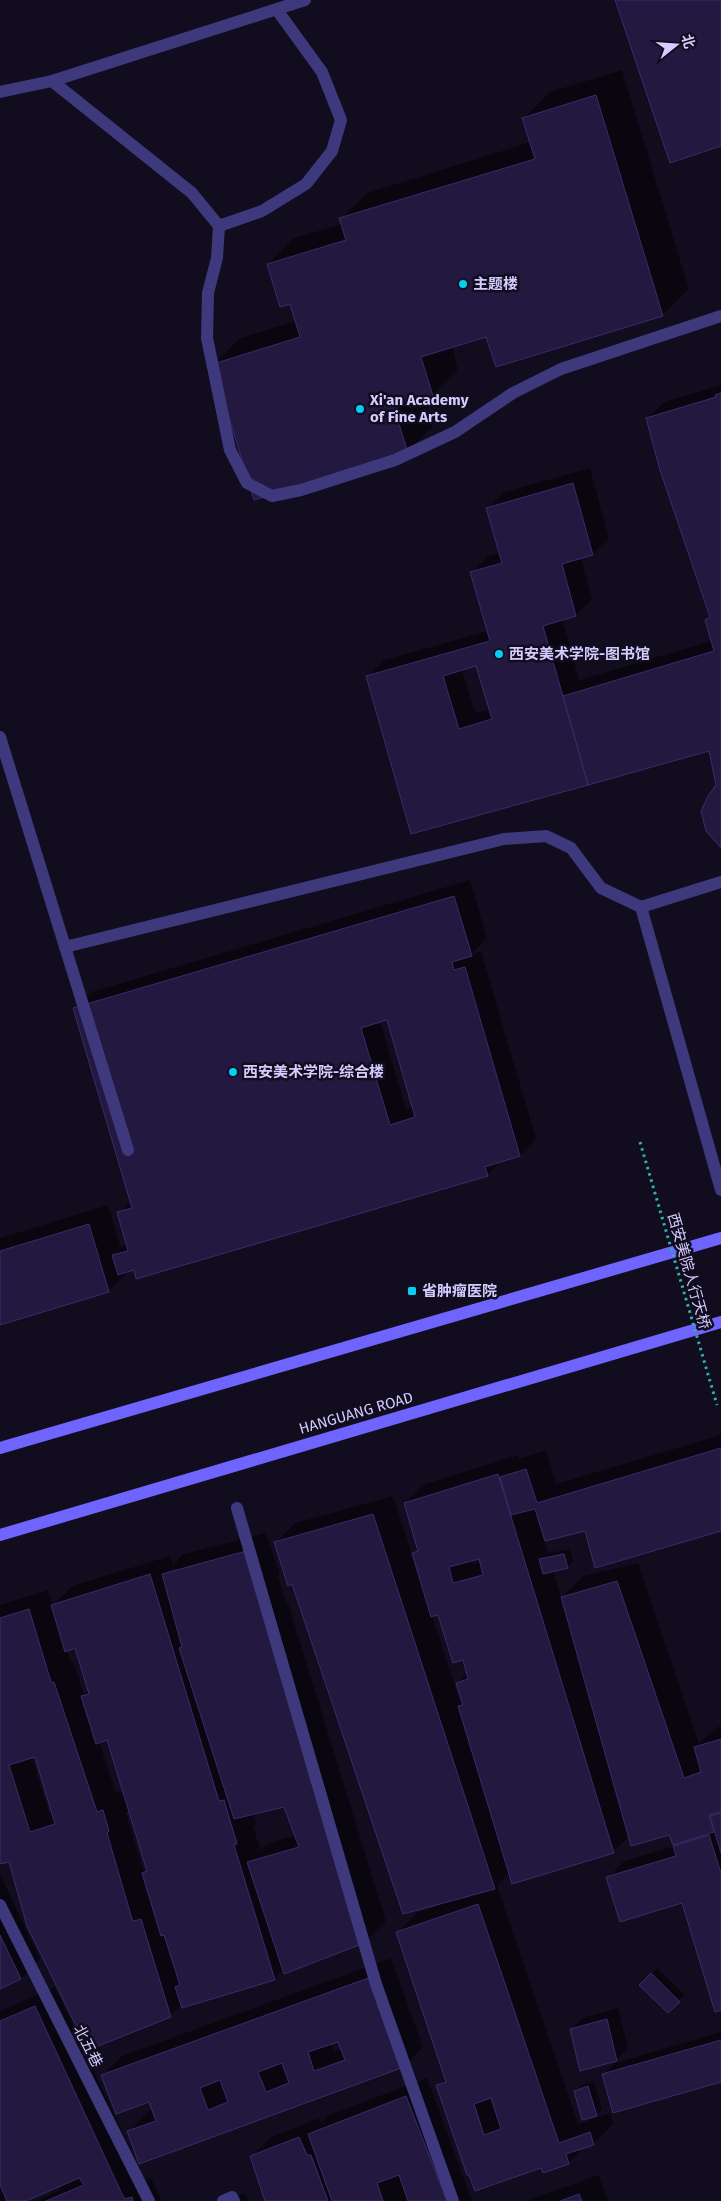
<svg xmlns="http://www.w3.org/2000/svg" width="721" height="2201" viewBox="0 0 721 2201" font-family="'Fira Sans','Noto Sans SC',sans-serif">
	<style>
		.shadow { fill: #0007; fill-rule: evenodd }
		.building { fill: #231940; stroke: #3b2b6b; fill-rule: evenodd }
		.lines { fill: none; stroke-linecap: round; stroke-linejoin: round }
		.service { stroke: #3e387d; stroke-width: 12 }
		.minor { stroke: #3e387d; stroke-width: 12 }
		.secondary { stroke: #6f64fd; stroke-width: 12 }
		.path-bridge { stroke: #2fafad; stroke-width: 3; stroke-dasharray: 2.5 4; stroke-linecap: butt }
		.poi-dot { fill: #03cff2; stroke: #110d1f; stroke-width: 2 }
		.labels { text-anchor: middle; stroke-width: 5; stroke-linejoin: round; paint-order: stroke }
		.poi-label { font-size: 15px; font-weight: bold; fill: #d4cbfe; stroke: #110d1f; text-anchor: start }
		.street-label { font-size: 15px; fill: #d4cbfe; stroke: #110d1f }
	</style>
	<rect width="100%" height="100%" fill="#110d1f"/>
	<g class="shadow">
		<polygon points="622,70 689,289 663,315 496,366 487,336 452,346 458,369 432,395 424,397 433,426 407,452 214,364 240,338 296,321 291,302 268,264 294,238 342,224 341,219 367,193 531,142 524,118 550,92"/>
		<path d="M 721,385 L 721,846 L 718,785 L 708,748 L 412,833 L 368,676 L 384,660 L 488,631 L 471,573 L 488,556 L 500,553 L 487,509 L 504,492 L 590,468 L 609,538 L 593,554 L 581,558 L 592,599 L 576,615 L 562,619 L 579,680 L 712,641 L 706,620 L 711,615 L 647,419 L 664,402 ZM 477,664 L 490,709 L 475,713 L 462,669 Z"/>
		<path d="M 470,880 L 487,938 L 471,955 L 481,951 L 536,1139 L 520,1155 L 501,1161 L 487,1175 L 129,1271 L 109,1290 L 0,1324 L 0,1238 L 108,1205 L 121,1248 L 127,1242 L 119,1213 L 131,1200 L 75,1008 L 91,992 ZM 388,1018 L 414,1107 L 406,1109 L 380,1021 Z"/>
		<path d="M 721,1435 L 721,1530 L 586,1530 L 544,1540 L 548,1553 L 570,1549 L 573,1561 L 567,1567 L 553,1570 L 561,1598 L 583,1576 L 638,1563 L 699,1744 L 715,1728 L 721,1726 L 721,2009 L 683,1902 L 608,1878 L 624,1861 L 675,1846 L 679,1842 L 670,1834 L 630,1836 L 613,1852 L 509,1873 L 497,1885 L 578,2124 L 610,2113 L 613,2124 L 594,2144 L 585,2147 L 568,2163 L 470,2173 L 438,2086 L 446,2078 L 397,1933 L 417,1913 L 443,1904 L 443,1902 L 293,1583 L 276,1542 L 295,1523 L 393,1496 L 412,1554 L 419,1548 L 405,1503 L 425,1484 L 518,1455 L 519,1459 L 546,1450 L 556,1484 ZM 479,1557 L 481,1562 L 473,1564 L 471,1559 ZM 439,1613 L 464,1658 L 468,1673 L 457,1683 L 463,1703 L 461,1705 L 432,1615 Z"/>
		<path d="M 266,1533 L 280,1574 L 278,1576 L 286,1603 L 288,1603 L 386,1921 L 366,1941 L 284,1969 L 274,1979 L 182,2004 L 170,2016 L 10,1860 L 0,1863 L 0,1605 L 48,1590 L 53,1605 L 72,1586 L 170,1556 L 173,1565 L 183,1554 ZM 76,1647 L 89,1690 L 84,1695 L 74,1663 L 70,1662 L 67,1650 ZM 107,1739 L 123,1791 L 116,1793 L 99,1741 ZM 35,1756 L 53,1812 L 49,1813 L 32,1757 ZM 285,1805 L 296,1835 L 268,1843 L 261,1851 L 253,1827 L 256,1824 L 253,1813 ZM 129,1810 L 147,1869 L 144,1872 L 126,1813 Z"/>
		<polygon points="0,1874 40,1959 21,1979 0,1988"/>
		<path d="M 391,1958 L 423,2047 L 404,2066 L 128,2132 L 148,2112 L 153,2110 L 149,2101 L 103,2075 L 122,2056 ZM 339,2040 L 342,2049 L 334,2052 L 331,2043 Z"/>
		<polygon points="657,1968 685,1995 668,2012 641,1985"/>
		<polygon points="55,1987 142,2174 145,2180 151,2178 162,2201 35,2201 58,2191 67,2182 20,2201 0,2201 0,2011"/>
		<polygon points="618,2008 628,2048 616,2060 571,2029 583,2018"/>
		<polygon points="721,2032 721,2081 603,2075 615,2063"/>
		<polygon points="427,2078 472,2201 267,2201 252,2156 271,2137 319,2118 321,2123 329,2115"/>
		<polygon points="594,2081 602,2109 596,2115 575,2091 581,2085"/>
		<polygon points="599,2175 608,2201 525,2201"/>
		<polygon points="245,2193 249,2201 227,2201"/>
	</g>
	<g class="building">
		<polygon points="615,0 721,0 721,146 670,163"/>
		<polygon points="596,95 663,316 496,367 486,337 421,357 433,396 394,408 408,453 254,500 213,364 300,337 290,304 280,307 267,264 346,240 339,218 535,159 522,118"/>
		<polygon points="721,393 721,848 706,831 701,811 708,796 716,785 709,751 588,785 563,696 714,651 705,620 710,617 660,470 646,418 716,397 715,395"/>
		<path d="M 573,483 L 593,555 L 562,564 L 576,616 L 543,626 L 588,785 L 411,834 L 366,676 L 490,641 L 470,572 L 502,563 L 486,508 ZM 476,666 L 492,719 L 459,729 L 443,676 Z"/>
		<path d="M 454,896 L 472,956 L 452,962 L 454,970 L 465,967 L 520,1156 L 485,1167 L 488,1176 L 136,1279 L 134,1270 L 118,1275 L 112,1255 L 128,1251 L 117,1212 L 132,1208 L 73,1008 ZM 387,1020 L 415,1117 L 390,1125 L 361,1028 Z"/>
		<polygon points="89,1224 109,1292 0,1325 0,1251"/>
		<polygon points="721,1448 721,1531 595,1568 585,1531 545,1541 535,1509 511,1515 500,1477 526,1469 537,1503"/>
		<path d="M 498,1474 L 614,1853 L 512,1884 L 458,1706 L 463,1705 L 456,1683 L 468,1679 L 463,1660 L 453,1663 L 438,1615 L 431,1617 L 412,1553 L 418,1551 L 404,1503 ZM 479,1559 L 483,1575 L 453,1583 L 449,1567 Z"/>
		<polygon points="373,1514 495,1889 403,1914 292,1584 288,1586 274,1542"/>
		<polygon points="246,1551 367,1942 284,1974 247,1862 299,1847 284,1807 234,1819 179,1648 182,1647 162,1574"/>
		<polygon points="564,1554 568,1568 543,1574 539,1559"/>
		<polygon points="150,1574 219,1801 224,1800 237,1844 234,1845 275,1980 182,2008 175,1987 180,1985 164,1935 161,1936 142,1873 147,1871 107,1740 96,1744 81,1696 89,1694 75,1648 65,1652 51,1605"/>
		<polygon points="617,1581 684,1778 701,1772 694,1747 721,1739 721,1812 709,1815 714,1832 673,1845 669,1835 631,1846 561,1597"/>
		<path d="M 29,1609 L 51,1682 L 54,1682 L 97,1812 L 103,1810 L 109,1831 L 107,1833 L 132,1919 L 134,1921 L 141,1919 L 171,2017 L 88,2050 L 27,1926 L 9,1862 L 0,1864 L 0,1618 ZM 35,1757 L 55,1824 L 30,1832 L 9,1765 Z"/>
		<polygon points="721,1813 721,1853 710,1816"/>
		<polygon points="709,1835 721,1873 721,2010 715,2012 682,1903 620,1922 606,1877 676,1856 673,1846"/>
		<path d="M 478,1904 L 559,2143 L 590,2132 L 594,2145 L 566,2154 L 569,2164 L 543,2173 L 541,2168 L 475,2191 L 469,2175 L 467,2175 L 436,2085 L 446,2082 L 396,1932 ZM 491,2098 L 501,2129 L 484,2135 L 474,2104 Z"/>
		<polygon points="0,1935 21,1979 0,1989"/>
		<polygon points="651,1973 680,2002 668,2013 639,1985"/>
		<path d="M 371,1977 L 404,2067 L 139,2164 L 127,2131 L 156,2121 L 149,2102 L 116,2114 L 101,2075 ZM 338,2042 L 345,2060 L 314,2071 L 308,2052 ZM 282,2063 L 289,2083 L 266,2092 L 258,2072 ZM 220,2080 L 228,2102 L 208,2110 L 200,2088 Z"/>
		<polygon points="35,2006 122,2194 125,2199 132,2197 133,2201 46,2201 84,2185 79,2178 26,2201 7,2201 0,2185 0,2021"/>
		<polygon points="607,2019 617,2061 580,2071 570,2029"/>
		<polygon points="721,2040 721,2082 613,2113 602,2074"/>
		<polygon points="588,2086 597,2116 582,2120 574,2091"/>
		<polygon points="406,2096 447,2201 408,2201 399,2175 377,2183 383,2201 332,2201 308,2134"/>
		<polygon points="299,2137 307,2155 311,2155 328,2201 265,2201 250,2156"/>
		<polygon points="579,2194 582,2201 560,2201"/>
	</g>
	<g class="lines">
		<g class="service">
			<polyline points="52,81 192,193 219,226 262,211 306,184 332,151 341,120 322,72 277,10"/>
			<polyline points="0,92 52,81 305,0"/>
			<polyline points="219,226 217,258 208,293 207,338 230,450 247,483 272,496 301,490 395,460 455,432 513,393 561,369 721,316"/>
			<polyline points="0,737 128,1150"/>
			<polyline points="641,907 721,1190"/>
			<polyline points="65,947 504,839 546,836 571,848 601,888 641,907 721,882"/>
		</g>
		<g class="minor">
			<polyline points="237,1508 376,1984 453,2201"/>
			<polyline points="0,1905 149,2201"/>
			<polyline points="223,2201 232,2197 234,2201"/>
		</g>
		<g class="secondary">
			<polyline points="0,1448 721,1238"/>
			<polyline points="0,1535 721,1322"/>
		</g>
		<polyline class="path-bridge" points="640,1142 717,1405"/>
	</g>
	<g class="poi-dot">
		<circle cx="463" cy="284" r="5"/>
		<circle cx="360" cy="409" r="5"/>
		<circle cx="499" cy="654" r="5"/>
		<circle cx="233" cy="1072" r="5"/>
		<rect x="407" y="1286" width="10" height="10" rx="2.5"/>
	</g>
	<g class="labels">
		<g class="poi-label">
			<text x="473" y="289">主题楼</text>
			<text x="370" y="405">Xi'an Academy<tspan x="370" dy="17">of Fine Arts</tspan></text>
			<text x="509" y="659">西安美术学院-图书馆</text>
			<text x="243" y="1077">西安美术学院-综合楼</text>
			<text x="422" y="1296">省肿瘤医院</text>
		</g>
		<g class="street-label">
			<text transform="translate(689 1271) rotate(74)" y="5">西安美院人行天桥</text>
			<text transform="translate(356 1413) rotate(-16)" y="5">HANGUANG ROAD</text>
			<text transform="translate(88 2046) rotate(63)" y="5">北五巷</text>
		</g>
	</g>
	<g transform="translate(676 45) rotate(73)" stroke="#110d1f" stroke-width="4" paint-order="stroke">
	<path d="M0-4L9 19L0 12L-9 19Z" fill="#d4cbfe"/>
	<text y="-8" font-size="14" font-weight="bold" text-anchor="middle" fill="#d4cbfe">北</text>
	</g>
</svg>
